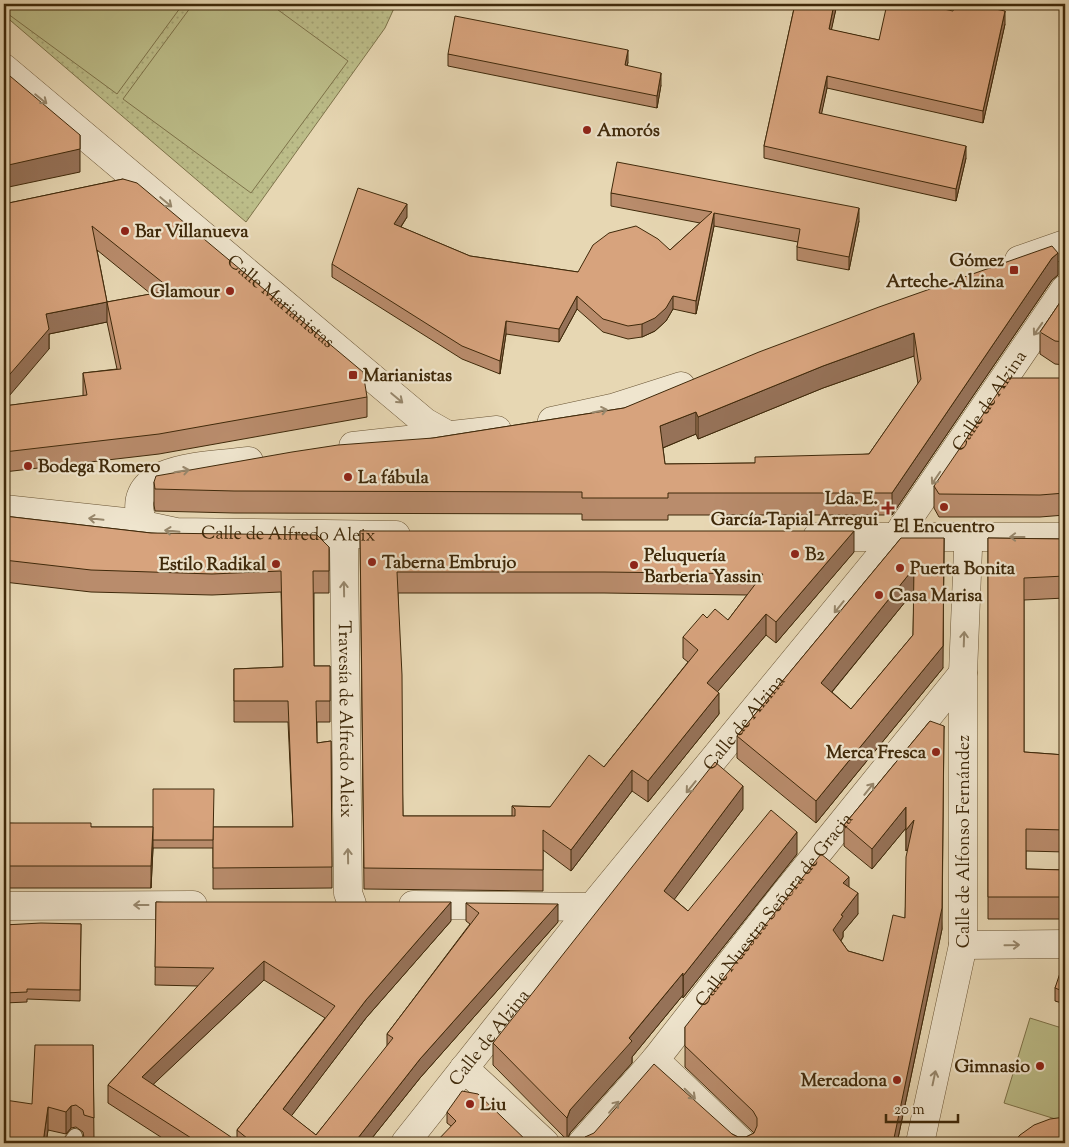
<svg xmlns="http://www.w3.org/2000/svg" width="1069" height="1147" viewBox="0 0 1069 1147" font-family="'Sorts Mill Goudy',serif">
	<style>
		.park { fill: url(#park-dots); stroke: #7e734a }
		.garden { fill: #bcbd89; stroke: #7e734a }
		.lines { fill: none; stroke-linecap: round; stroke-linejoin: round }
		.service-casing { stroke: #695434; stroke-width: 16 }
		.minor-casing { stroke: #695434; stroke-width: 29 }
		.service { stroke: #efe5ce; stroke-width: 14 }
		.minor { stroke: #efe5ce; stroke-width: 28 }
		.wall { fill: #b98c6c; stroke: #3f290a; fill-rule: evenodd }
		.shaded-wall { fill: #967258; stroke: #3f290a }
		.building { fill: #d7a37d; stroke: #3f290a; fill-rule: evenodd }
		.oneway { stroke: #97876c }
		.poi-dot { fill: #8f2418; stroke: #efe5ce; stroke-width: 2 }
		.labels { text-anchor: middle; stroke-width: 4.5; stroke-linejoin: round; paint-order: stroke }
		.poi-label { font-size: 18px; font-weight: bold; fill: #3f290a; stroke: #efe5ce; text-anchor: start }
		.street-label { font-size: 18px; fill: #3f290a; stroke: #efe5ce }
	</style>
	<defs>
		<pattern id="park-dots" width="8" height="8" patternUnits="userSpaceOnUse" patternTransform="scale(1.25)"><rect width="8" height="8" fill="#bcbd89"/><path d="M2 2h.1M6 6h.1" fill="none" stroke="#a3a275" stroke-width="1.8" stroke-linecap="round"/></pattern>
	</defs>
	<rect width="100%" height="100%" fill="#e7d7b3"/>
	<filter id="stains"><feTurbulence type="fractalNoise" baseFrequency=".004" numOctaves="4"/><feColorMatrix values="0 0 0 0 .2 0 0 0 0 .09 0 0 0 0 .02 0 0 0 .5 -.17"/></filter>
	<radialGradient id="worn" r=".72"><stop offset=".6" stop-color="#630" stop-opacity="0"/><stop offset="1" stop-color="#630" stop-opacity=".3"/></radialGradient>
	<polygon class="park" points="4,4 396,4 385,28 246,222 4,15"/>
	<g class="garden">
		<polygon points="4,4 183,4 117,94 4,11"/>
		<polygon points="193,4 270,4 348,61 251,193 123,99"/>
		<polygon points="1030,1018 1065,1029 1065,1122 1004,1103"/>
	</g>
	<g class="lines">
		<g class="service-casing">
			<polyline id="service" points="70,1143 75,1136"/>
		</g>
		<g class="minor-casing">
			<g id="minor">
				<path id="s1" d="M 4,68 L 425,422 L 448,435"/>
				<polyline points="1019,260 1065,244"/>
				<polyline points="552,421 612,408 681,386"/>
				<polyline points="353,446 497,430"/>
				<path id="s2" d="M 4,509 L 134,523 L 176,532 L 396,535"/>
				<path d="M 144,526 C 117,464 211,466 249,461"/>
				<path id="s3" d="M 339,535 L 344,548 L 348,893 L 352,904"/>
				<polyline points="817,537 1065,537"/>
				<polyline points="413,905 592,907"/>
				<polyline points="4,906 193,905"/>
				<polyline points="963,945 1065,944"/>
				<polyline points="655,1060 742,1143"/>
				<polyline points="464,1068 545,1143"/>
				<path id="s4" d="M 405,1143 L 592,907 L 896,537 L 1065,289"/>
				<path id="s5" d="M 582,1143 L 655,1060 L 783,896 L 963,673"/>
				<path id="s6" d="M 920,1143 L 963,945 L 963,673 L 968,549 L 964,537"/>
			</g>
		</g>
		<use href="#service" class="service"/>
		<use href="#minor" class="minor"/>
	</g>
	<g class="wall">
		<polygon points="795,4 837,4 831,30 879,40 1005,24 983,123 827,88 821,114 966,158 956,201 764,158 764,146"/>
		<polygon points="448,54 628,62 627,66 661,85 657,108 448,66"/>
		<path d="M 123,179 L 367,397 L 367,417 L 159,454 L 4,472 L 4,406 L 83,396 L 83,373 L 117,369 L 107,322 L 49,334 L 49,349 L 4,204 ZM 97,250 L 151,294 L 107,302 Z"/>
		<polygon points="611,193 859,221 849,270 797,260 797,247 798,242 714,226 696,314 673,309 666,321 655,331 642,337 628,339 603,332 577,309 559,342 506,334 500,374 462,359 332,277 332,264 407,217 401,227 470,256 578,272 670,250 700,223 611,206"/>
		<path d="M 1058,275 L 1052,280 L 892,515 L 668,515 L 668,520 L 582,520 L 582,514 L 234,513 L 155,511 L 154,505 L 154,482 L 624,408 ZM 914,356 L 918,384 L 869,454 L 755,463 L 665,464 L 663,448 L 696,434 L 698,439 L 823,388 Z"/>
		<polygon points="1065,295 1065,365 1055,364 1040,354 1040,332"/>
		<polygon points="1065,378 1065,515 1040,517 939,517 934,508 934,486"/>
		<polygon points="4,516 151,533 329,547 329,593 314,593 314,666 330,666 330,722 317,722 317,743 331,741 332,888 213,889 213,848 153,848 151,888 4,888 4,823 91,827 293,827 288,722 234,722 234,669 283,667 281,592 212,595 91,592 4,582"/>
		<path d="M 360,531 L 854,552 L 776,643 L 766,635 L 717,692 L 719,714 L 648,802 L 632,791 L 571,871 L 543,850 L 543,891 L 364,889 ZM 398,593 L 604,593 L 747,595 L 728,620 L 707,618 L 683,637 L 683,658 L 688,662 L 604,767 L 550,807 L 512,806 L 512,816 L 403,816 Z"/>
		<path d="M 901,538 L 943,668 L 816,823 L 737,758 L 737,736 ZM 914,591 L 913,635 L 851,709 L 832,692 Z"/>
		<polygon points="988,538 1065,539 1065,598 1024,600 1024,752 1065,755 1065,852 1026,851 1026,869 1065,870 1065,919 988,919"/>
		<polygon points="930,721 942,929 897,1143 585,1143 585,1137 732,1134 738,1137 746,1137 754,1133 685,1067 685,1027 849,887 858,914 843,932 843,937 841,941 848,951 883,961 905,918 908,849 906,851 906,828 872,869 844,846 844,825"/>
		<polygon points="743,809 674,899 688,911 797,854 683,998 683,995 632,1057 632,1063 570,1133 567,1140 493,1065 493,1043"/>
		<polygon points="156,902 451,921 366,1018 291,1116 316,1135 387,1047 387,1034 470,924 466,921 466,903 558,922 420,1078 368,1143 237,1143 237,1130 325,1018 264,980 153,1084 231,1143 170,1143 108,1103 108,1085 198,986 155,985"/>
		<polygon points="81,924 80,1001 27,999 27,1002 4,1003 4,925"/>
		<polygon points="1065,968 1065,1004 1055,1001 1055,988"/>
		<polygon points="93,1045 94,1140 84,1138 83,1132 76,1127 71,1128 66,1134 48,1130 46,1143 4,1143 32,1104"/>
		<polygon points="447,1112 529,1143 451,1126 447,1123"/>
	</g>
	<g class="shaded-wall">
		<polygon points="834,4 837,4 829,41 829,29"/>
		<polygon points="1005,11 1005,24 983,123 983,111"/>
		<polygon points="628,50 628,62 625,77 625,65"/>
		<polygon points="661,73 661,85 657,108 657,96"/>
		<polygon points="827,76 827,88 819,126 819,113"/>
		<polygon points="80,135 80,172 4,188 4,166"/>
		<polygon points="966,146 966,158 956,201 956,189"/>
		<polygon points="407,204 407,217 394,237 394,224"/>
		<polygon points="859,208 859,221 849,270 849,257"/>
		<polygon points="714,213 714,226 696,314 696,301"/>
		<polygon points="1058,253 1058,275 1052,280 892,515 892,493 1052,258"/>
		<polygon points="577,296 577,309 559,342 559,329"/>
		<polygon points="673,296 673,309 666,321 655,331 642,337 642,324"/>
		<polygon points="107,302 107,322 49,334 49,349 4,402 4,381 46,314"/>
		<polygon points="506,321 506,334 500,374 500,361"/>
		<polygon points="914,333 914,356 823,388 698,439 698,417 823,366"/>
		<polygon points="696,412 696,434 660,449 660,426"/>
		<polygon points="854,531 854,552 776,643 776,622"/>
		<polygon points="944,538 943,668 816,823 816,801 943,646"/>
		<polygon points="914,568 914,591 821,705 821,683"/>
		<polygon points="766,614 766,635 707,704 707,683"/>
		<polygon points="719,693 719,714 648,802 648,781"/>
		<polygon points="944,726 942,929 897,1143 893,1143"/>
		<polygon points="632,770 632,791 571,871 571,850"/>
		<polygon points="743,786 743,809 664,913 664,891"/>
		<polygon points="906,807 906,828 872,869 872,849"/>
		<polygon points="914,820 914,841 906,851 906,830"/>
		<polygon points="153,827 153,848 151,888 151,866"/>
		<polygon points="797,832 797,854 683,998 683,976"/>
		<polygon points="849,877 849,898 843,883"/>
		<polygon points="858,893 858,914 843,932 843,937 833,951 833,930 841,915"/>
		<polygon points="451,902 451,921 366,1018 283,1127 283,1109 366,1000"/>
		<polygon points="558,904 558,922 420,1078 368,1143 354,1143 420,1059"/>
		<polygon points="264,961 264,980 142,1095 142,1077"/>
		<polygon points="683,973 683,995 632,1057 632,1063 570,1133 567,1140 567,1118 570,1110"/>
		<polygon points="71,1106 71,1128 66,1134 66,1112"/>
		<polygon points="48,1107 48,1130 46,1143 43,1143"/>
		<polygon points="231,1137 231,1143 227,1143"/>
	</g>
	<g class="building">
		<polygon points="795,4 834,4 829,29 879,40 887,4 921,4 953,11 955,4 971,4 1005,11 983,111 827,76 819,113 966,146 956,189 764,146"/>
		<polygon points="455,16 628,50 625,65 661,73 657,96 448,54"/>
		<polygon points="4,71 80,135 80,149 4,166"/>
		<polygon points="617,162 859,208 849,257 797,247 800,229 714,213 696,301 673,296 666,308 655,318 642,324 628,326 603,319 577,296 559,329 506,321 500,361 462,346 332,264 358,188 407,204 394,224 470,256 578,272 593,245 609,233 636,226 658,239 670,250 712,212 611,193"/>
		<path d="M 123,179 L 137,183 L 363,372 L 367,397 L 159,434 L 4,452 L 4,406 L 87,395 L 83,373 L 121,369 L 107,302 L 46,314 L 49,329 L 4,381 L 4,204 ZM 92,226 L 172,290 L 107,302 Z"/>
		<path d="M 1052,246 L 1058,253 L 1052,258 L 892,493 L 668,493 L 668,498 L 582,498 L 582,492 L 234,491 L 155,489 L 154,482 L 156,476 L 292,452 L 338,445 L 433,438 L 624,408 L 759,352 L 879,307 ZM 914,333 L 921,379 L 869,454 L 755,457 L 755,463 L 665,464 L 660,426 L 696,412 L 698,417 L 823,366 Z"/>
		<polygon points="1065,295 1065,342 1055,341 1040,332"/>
		<polygon points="1008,378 1065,378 1065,493 1040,495 939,494 934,486"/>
		<polygon points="4,516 151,533 317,535 329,547 329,571 313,571 314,666 330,666 330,701 316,701 317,743 331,741 332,867 213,868 213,827 293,827 288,701 234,701 234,669 283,667 281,571 212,574 91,570 4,560"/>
		<path d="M 360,531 L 854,531 L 776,622 L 766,614 L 707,683 L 719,693 L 648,781 L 632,770 L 571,850 L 543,830 L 543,870 L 364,868 ZM 397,572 L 604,572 L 763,574 L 728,620 L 715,609 L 707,618 L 703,614 L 683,637 L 698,650 L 604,767 L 589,755 L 550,807 L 512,806 L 515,809 L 515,816 L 403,816 L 402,675 Z"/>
		<path d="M 901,538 L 944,538 L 943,646 L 816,801 L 737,736 ZM 914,568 L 913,635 L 851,709 L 821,683 Z"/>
		<polygon points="988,538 1065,539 1065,576 1024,578 1024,752 1065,755 1065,830 1026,829 1026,869 1065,870 1065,897 988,897"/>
		<polygon points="930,721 944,726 942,908 893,1143 591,1143 585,1137 594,1133 654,1064 732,1134 738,1137 746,1137 754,1133 757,1126 757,1118 753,1111 685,1046 685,1027 821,854 849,877 843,883 858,893 841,915 843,916 833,930 848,951 883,961 893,915 905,918 906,857 914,820 906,830 906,807 872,849 844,825"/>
		<polygon points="715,762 743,786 664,891 688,911 771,810 797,832 683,976 683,973 629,1038 632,1041 570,1110 567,1118 493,1043"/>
		<polygon points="153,789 214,789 213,840 153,840"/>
		<polygon points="4,823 91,823 91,827 153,827 151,866 4,866"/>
		<polygon points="156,902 451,902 366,1000 283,1109 316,1135 393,1038 387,1034 479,913 466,903 558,904 420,1059 354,1143 253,1143 237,1130 335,1006 264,961 142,1077 231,1137 227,1143 199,1143 108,1085 214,968 155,967"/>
		<polygon points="41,923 81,924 80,990 27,989 27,992 4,993 4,925"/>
		<polygon points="1062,967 1065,968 1065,992 1055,988"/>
		<polygon points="35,1045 93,1045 94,1118 84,1115 83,1110 76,1105 71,1106 66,1112 48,1107 43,1143 4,1143 4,1114 5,1100 32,1104"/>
		<polygon points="462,1091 478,1094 529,1143 435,1143 456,1121 447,1112"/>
		<polygon points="1065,1117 1065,1143 1013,1143 1020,1135 1034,1125 1050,1119"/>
	</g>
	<defs><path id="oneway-shaft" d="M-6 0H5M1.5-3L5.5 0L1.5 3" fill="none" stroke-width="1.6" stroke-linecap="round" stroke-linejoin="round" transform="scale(1.25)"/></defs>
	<g class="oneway">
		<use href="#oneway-shaft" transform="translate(41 99) rotate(39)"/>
		<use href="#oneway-shaft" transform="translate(166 202) rotate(40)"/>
		<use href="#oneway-shaft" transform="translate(1038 329) rotate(125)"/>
		<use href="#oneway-shaft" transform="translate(397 398) rotate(40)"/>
		<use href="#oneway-shaft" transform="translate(600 411) rotate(-12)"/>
		<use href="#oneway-shaft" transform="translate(182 471) rotate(-9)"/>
		<use href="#oneway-shaft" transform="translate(936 478) rotate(124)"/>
		<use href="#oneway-shaft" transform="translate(96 519) rotate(-174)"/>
		<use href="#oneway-shaft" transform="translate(172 531) rotate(-174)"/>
		<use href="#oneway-shaft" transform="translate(1017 537) rotate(-180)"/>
		<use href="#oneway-shaft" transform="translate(344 589) rotate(-91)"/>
		<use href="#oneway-shaft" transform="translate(839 607) rotate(129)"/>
		<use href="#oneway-shaft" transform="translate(964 639) rotate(-88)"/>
		<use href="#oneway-shaft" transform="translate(691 787) rotate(129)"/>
		<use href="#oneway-shaft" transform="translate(869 789) rotate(-51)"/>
		<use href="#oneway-shaft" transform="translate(348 856) rotate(-91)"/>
		<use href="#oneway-shaft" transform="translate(141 905) rotate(180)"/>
		<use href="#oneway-shaft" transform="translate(1012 945) rotate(-1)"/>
		<use href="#oneway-shaft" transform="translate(934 1078) rotate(-78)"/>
		<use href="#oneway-shaft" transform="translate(690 1094) rotate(44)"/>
		<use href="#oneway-shaft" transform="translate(614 1107) rotate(-49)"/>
	</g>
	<g class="poi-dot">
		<circle cx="587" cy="130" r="5"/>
		<circle cx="125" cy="231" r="5"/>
		<rect x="1009" y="265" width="10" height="10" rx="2.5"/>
		<circle cx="230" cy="291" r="5"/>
		<rect x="348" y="370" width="10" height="10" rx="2.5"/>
		<circle cx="28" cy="466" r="5"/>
		<circle cx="348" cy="477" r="5"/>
		<circle cx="944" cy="507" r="5"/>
		<path d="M885.5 500.5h5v5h5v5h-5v5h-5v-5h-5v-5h5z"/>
		<circle cx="795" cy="554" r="5"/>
		<circle cx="372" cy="562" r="5"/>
		<circle cx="276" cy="564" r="5"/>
		<circle cx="634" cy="565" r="5"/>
		<circle cx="900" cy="568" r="5"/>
		<circle cx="879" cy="595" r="5"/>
		<circle cx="936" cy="752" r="5"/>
		<circle cx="1040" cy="1066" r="5"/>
		<circle cx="897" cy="1080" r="5"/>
		<circle cx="470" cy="1104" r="5"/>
	</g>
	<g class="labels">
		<g class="poi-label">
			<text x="597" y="136">Amorós</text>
			<text x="135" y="237">Bar Villanueva</text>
			<text x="1004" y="266" text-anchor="end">Gómez<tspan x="1004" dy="21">Arteche-Alzina</tspan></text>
			<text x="220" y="297" text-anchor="end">Glamour</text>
			<text x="363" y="381">Marianistas</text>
			<text x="38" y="472">Bodega Romero</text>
			<text x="358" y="483">La fábula</text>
			<text x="878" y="504" text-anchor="end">Lda. E.<tspan x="878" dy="21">García-Tapial Arregui</tspan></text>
			<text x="944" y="532" text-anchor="middle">El Encuentro</text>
			<text x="805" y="560">B2</text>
			<text x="644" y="561">Peluquería<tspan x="644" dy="21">Barberia Yassin</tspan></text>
			<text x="382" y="568">Taberna Embrujo</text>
			<text x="266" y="570" text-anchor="end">Estilo Radikal</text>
			<text x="910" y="574">Puerta Bonita</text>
			<text x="889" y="601">Casa Marisa</text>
			<text x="926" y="758" text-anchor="end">Merca Fresca</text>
			<text x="1030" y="1072" text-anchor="end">Gimnasio</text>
			<text x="887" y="1086" text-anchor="end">Mercadona</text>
			<text x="480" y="1110">Liu</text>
		</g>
		<g class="street-label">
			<text dy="6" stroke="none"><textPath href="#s1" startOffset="362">Calle Marianistas</textPath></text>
			<text dy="6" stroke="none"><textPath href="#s4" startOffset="945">Calle de Alzina</textPath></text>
			<text dy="6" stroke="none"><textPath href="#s2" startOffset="286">Calle de Alfredo Aleix</textPath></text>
			<text dy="6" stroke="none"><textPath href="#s3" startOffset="185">Travesía de Alfredo Aleix</textPath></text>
			<text dy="6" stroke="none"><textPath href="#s4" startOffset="540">Calle de Alzina</textPath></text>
			<text dy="6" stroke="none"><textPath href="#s6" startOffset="306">Calle de Alfonso Fernández</textPath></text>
			<text dy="6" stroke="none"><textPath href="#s5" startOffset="302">Calle Nuestra Señora de Gracia</textPath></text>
			<text dy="6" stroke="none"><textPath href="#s4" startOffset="135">Calle de Alzina</textPath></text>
		</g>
	</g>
	<rect width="1069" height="1147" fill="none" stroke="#e7d7b3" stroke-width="20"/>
	<rect x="5" y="5" width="1059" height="1137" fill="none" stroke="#3f290a" stroke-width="2.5"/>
	<rect x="10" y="10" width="1049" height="1127" fill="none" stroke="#3f290a"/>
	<path d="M886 1114v8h72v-8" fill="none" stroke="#3f290a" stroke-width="2.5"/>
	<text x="894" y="1114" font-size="15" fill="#3f290a" stroke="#efe5ce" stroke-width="4" paint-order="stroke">20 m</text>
	<rect width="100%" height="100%" filter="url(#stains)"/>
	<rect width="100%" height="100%" fill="url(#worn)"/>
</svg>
